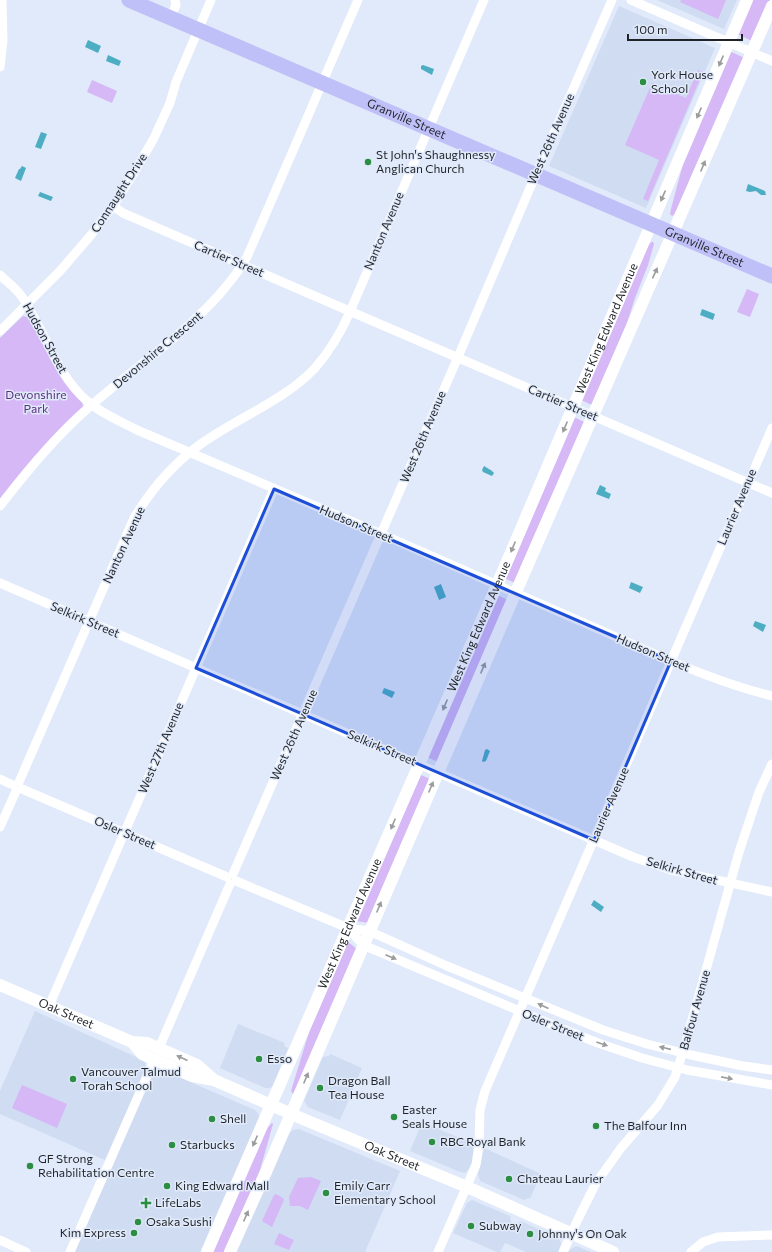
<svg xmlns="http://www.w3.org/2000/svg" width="772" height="1252" viewBox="0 0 772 1252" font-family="Commissioner,sans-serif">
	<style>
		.built { fill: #cfdcf2 }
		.green { fill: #d5b8f5 }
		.water { fill: #4cadc3 }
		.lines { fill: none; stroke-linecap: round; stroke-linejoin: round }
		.minor { stroke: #fff; stroke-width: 9 }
		.secondary { stroke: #fff; stroke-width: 12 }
		.trunk { stroke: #c0c0f8; stroke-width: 15 }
		.oneway { fill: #9a9c9e }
		.marked { fill: #1d4ed8; fill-opacity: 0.2; stroke: #1d4ed8; stroke-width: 3; stroke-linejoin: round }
		.poi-dot { fill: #2c8e42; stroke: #e1eafa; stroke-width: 1.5 }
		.labels { text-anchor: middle; stroke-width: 3; stroke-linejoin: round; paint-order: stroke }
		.poi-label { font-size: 12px; fill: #1f2328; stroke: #e1eafa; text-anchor: start }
		.street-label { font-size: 12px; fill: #1f2328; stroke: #e1eafa }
		.park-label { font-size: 12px; fill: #59317c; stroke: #e1eafa }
	</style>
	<rect width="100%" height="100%" fill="#e1eafa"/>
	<g class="built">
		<polygon points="657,0 737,0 724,29"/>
		<polygon points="619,6 715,48 646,208 549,166"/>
		<polygon points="35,1011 145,1061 146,1068 105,1160 0,1114 0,1091"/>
		<polygon points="238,1024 285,1043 284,1046 288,1048 274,1085 270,1088 265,1088 220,1068"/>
		<polygon points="330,1054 362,1068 340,1120 308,1107 304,1101 323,1057 329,1056"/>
		<polygon points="158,1068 255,1110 259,1115 258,1120 201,1252 75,1252 154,1071"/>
		<polygon points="422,1122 474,1144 472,1162 468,1170 465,1173 460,1172 410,1151"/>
		<polygon points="299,1129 400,1171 365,1252 235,1252 289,1134 293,1130"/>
		<polygon points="484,1148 541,1174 530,1199 529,1198 524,1200 480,1181 478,1174"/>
		<polygon points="472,1200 510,1216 511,1222 516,1224 521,1221 558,1238 561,1243 559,1252 526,1252 505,1243 500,1252 497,1252 453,1233 467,1203"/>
		<polygon points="576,1246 579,1247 591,1252 568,1252 571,1249"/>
	</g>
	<g class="green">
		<polygon points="681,0 726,0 718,19 680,2"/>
		<polygon points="752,0 770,0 752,41 737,34"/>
		<polygon points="729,51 745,58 677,212 672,216 670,214 671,209 684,160"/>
		<polygon points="698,70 703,72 648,201 643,199 659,160 625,145 652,83 686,98"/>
		<polygon points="92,80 117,91 112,103 87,92"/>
		<polygon points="651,242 653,242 654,244 648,265 635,298 626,326 592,405 581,400 648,246"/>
		<polygon points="747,289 759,294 750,317 737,312"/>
		<polygon points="23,316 30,318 82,401 83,407 0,500 0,338"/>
		<polygon points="574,417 584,422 515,583 504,578"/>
		<polygon points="497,595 508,600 438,762 427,757"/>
		<polygon points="421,775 430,779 369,923 356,921"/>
		<polygon points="348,942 357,949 295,1093 293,1094 291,1091 309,1032"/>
		<polygon points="22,1085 67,1104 57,1128 12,1108"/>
		<polygon points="272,1123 273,1124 260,1170 226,1252 212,1252 267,1128"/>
		<polygon points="311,1177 321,1181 308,1210 300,1206 290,1206 289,1197 298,1178"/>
		<polygon points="276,1194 283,1198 284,1200 272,1227 262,1221 274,1195"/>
		<polygon points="279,1233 294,1240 289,1250 274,1244"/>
	</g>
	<g class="water">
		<polygon points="88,40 101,46 98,53 85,47"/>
		<polygon points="108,55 121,61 119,66 106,61"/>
		<polygon points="423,65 434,69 432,75 421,69 421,66"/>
		<polygon points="41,132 47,134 41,149 35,147"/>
		<polygon points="22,166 26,168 21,181 15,178 19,169 20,169"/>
		<polygon points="748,184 765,191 766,195 761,195 756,191 750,192 746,191"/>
		<polygon points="40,192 53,197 51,201 38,196"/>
		<polygon points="702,309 715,314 713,320 700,315"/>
		<path d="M 484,466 C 486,467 494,472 494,473 L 492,476 L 483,472 L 482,470 Z"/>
		<polygon points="600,485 606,488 605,491 611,494 609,499 596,494"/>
		<polygon points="631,582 643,587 640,593 629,588"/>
		<polygon points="441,584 446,597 439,600 434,587"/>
		<polygon points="755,621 766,625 763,632 753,626"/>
		<polygon points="384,688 395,692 392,698 382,693"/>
		<polygon points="487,749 490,751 486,761 483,762 482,761 485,750"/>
		<polygon points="594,900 604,907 601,912 591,905"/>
	</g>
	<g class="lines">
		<g class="minor">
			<polyline points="631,0 772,61"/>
			<polyline points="170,18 176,5 175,0"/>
			<polyline points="0,67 3,40 2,0"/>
			<polyline points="113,206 123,213 347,310"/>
			<path d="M 0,275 C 7,282 17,289 22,297 C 45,330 55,373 87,401 C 102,414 120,421 137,430 L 381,534 L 664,658 C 699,673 735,687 772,696"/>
			<polyline points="352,307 484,0"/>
			<polyline points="354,313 772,493"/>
			<polyline points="0,331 60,271 91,235 113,206 135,171 154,138 170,103 176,82 211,0"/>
			<path d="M 0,506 C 26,472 55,437 87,409 C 131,370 178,340 218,296 C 229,283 239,272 247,257 L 358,0"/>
			<polyline points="0,583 633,857 671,870 772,892"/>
			<polyline points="0,779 13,785"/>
			<path d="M 19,782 L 134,518 C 151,490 172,465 198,446 C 236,418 283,402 315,368 C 329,352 340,334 349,314"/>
			<polyline points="22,789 227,877"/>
			<polyline points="0,827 16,791"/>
			<polyline points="233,874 458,357 530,188 612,0"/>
			<polyline points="236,881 348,928 369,931 447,966 603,1030 647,1044 691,1055 743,1066 772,1070"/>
			<polyline points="348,928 363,945 560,1028 598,1043 642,1058 687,1070 772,1085"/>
			<polyline points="49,1006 274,489"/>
			<polyline points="159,1048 230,884"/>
			<polyline points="0,1240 26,1252"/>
			<polyline points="70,1252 154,1060"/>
			<polyline points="438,1252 476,1165 479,1145 480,1110 485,1091 772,428"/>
			<polyline points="563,1252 578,1219 596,1183 621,1148 658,1105 675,1077 685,1045 739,852 759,792 772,764"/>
			<polyline points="691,1252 703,1242 718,1237 772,1235"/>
		</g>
		<g class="secondary">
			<path id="s1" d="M 0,985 L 132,1042 L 147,1043 L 197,1065 L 214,1080"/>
			<path id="s2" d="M 132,1042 L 142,1054 L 192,1076 L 214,1080 L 303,1119 L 467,1187 L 613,1252"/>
			<path id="s3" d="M 207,1252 L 497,585 L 747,0"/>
			<polyline points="230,1252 266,1172 512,601 772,6"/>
		</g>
		<path class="trunk" id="s4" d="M 129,0 L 772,276"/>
	</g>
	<defs><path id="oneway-solid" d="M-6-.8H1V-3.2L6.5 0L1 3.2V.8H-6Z"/></defs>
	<g class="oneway">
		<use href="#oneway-solid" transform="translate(721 61) rotate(113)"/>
		<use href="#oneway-solid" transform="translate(699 113) rotate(113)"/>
		<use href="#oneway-solid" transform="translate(703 166) rotate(-67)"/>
		<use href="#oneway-solid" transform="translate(663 196) rotate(114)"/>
		<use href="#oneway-solid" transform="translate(655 273) rotate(-65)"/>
		<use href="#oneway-solid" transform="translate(565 427) rotate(113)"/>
		<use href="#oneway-solid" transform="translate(513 547) rotate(113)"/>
		<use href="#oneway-solid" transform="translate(483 668) rotate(-67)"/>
		<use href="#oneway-solid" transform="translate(445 705) rotate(113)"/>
		<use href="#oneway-solid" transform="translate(431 787) rotate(-67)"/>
		<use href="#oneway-solid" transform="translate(393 824) rotate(113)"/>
		<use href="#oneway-solid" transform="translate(379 907) rotate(-67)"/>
		<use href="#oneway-solid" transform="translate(391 957) rotate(23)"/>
		<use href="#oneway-solid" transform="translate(543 1006) rotate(-156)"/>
		<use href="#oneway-solid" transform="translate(602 1044) rotate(19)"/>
		<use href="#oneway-solid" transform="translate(665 1048) rotate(-167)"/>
		<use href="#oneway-solid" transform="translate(182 1058) rotate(-156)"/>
		<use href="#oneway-solid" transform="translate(306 1078) rotate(-67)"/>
		<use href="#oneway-solid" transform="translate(727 1078) rotate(11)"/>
		<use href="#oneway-solid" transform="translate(255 1141) rotate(114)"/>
		<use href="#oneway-solid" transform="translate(246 1216) rotate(-66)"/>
	</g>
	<path class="marked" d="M 274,489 L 671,661 L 594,840 L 196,668 Z"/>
	<g class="poi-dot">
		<circle cx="643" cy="82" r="4"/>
		<circle cx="368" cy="162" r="4"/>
		<circle cx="259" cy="1059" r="4"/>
		<circle cx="73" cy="1079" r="4"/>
		<circle cx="320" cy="1088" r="4"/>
		<circle cx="394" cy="1117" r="4"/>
		<circle cx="212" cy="1119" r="4"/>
		<circle cx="596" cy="1126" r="4"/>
		<circle cx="432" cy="1142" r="4"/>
		<circle cx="172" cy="1145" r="4"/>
		<circle cx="30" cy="1166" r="4"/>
		<circle cx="509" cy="1179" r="4"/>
		<circle cx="167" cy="1186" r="4"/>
		<circle cx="326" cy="1193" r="4"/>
		<path d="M144 1197h4v4h4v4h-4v4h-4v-4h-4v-4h4z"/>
		<circle cx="138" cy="1222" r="4"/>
		<circle cx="471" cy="1226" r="4"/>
		<circle cx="134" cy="1233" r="4"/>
		<circle cx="530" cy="1234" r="4"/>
	</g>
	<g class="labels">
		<g class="poi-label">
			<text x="651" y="79">York House<tspan x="651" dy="14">School</tspan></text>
			<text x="376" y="159">St John's Shaughnessy<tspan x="376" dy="14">Anglican Church</tspan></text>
			<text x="267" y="1063">Esso</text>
			<text x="81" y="1076">Vancouver Talmud<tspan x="81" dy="14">Torah School</tspan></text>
			<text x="328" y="1085">Dragon Ball<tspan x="328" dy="14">Tea House</tspan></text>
			<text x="402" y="1114">Easter<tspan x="402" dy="14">Seals House</tspan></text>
			<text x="220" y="1123">Shell</text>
			<text x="604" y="1130">The Balfour Inn</text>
			<text x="440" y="1146">RBC Royal Bank</text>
			<text x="180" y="1149">Starbucks</text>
			<text x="38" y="1163">GF Strong<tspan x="38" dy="14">Rehabilitation Centre</tspan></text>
			<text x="517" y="1183">Chateau Laurier</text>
			<text x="175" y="1190">King Edward Mall</text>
			<text x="334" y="1190">Emily Carr<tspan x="334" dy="14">Elementary School</tspan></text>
			<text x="155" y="1207">LifeLabs</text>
			<text x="146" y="1226">Osaka Sushi</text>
			<text x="479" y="1230">Subway</text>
			<text x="126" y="1237" text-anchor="end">Kim Express</text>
			<text x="538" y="1238">Johnny's On Oak</text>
		</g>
		<g class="street-label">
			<text dy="4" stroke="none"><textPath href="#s4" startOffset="302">Granville Street</textPath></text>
			<text transform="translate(551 139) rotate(-66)" y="4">West 26th Avenue</text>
			<text transform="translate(119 193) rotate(-57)" y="4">Connaught Drive</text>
			<text transform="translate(384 231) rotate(-67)" y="4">Nanton Avenue</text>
			<text dy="4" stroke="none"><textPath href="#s4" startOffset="626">Granville Street</textPath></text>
			<text transform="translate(229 259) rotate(23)" y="4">Cartier Street</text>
			<text dy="4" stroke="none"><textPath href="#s3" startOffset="1006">West King Edward Avenue</textPath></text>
			<text transform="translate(45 338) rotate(61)" y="4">Hudson Street</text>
			<text transform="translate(158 350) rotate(-40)" y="4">Devonshire Crescent</text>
			<text transform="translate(563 403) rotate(23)" y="4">Cartier Street</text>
			<text transform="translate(423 437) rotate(-67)" y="4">West 26th Avenue</text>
			<text transform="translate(737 507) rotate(-67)" y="4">Laurier Avenue</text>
			<text transform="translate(356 524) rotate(23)" y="4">Hudson Street</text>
			<text transform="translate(124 545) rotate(-65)" y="4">Nanton Avenue</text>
			<text transform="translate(85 620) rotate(23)" y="4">Selkirk Street</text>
			<text dy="4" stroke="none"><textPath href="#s3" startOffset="682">West King Edward Avenue</textPath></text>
			<text transform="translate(653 653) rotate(23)" y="4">Hudson Street</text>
			<text transform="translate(294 735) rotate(-66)" y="4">West 26th Avenue</text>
			<text transform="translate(161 748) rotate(-67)" y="4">West 27th Avenue</text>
			<text transform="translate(382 748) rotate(23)" y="4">Selkirk Street</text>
			<text transform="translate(609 805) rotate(-66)" y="4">Laurier Avenue</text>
			<text transform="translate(125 833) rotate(23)" y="4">Osler Street</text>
			<text transform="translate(682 871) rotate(16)" y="4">Selkirk Street</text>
			<text dy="4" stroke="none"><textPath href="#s3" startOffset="358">West King Edward Avenue</textPath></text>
			<text transform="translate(695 1010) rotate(-74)" y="4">Balfour Avenue</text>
			<text dy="4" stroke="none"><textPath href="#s1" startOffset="72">Oak Street</textPath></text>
			<text transform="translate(553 1025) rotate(22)" y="4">Osler Street</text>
			<text dy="4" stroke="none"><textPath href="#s2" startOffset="286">Oak Street</textPath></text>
		</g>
		<g class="park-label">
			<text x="36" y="399">Devonshire<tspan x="36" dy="14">Park</tspan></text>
		</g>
	</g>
	<path d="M628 34v6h114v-6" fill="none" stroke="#1f2328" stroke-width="2"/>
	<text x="634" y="34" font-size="12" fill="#1f2328" stroke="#e1eafa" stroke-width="3" paint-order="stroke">100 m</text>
</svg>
